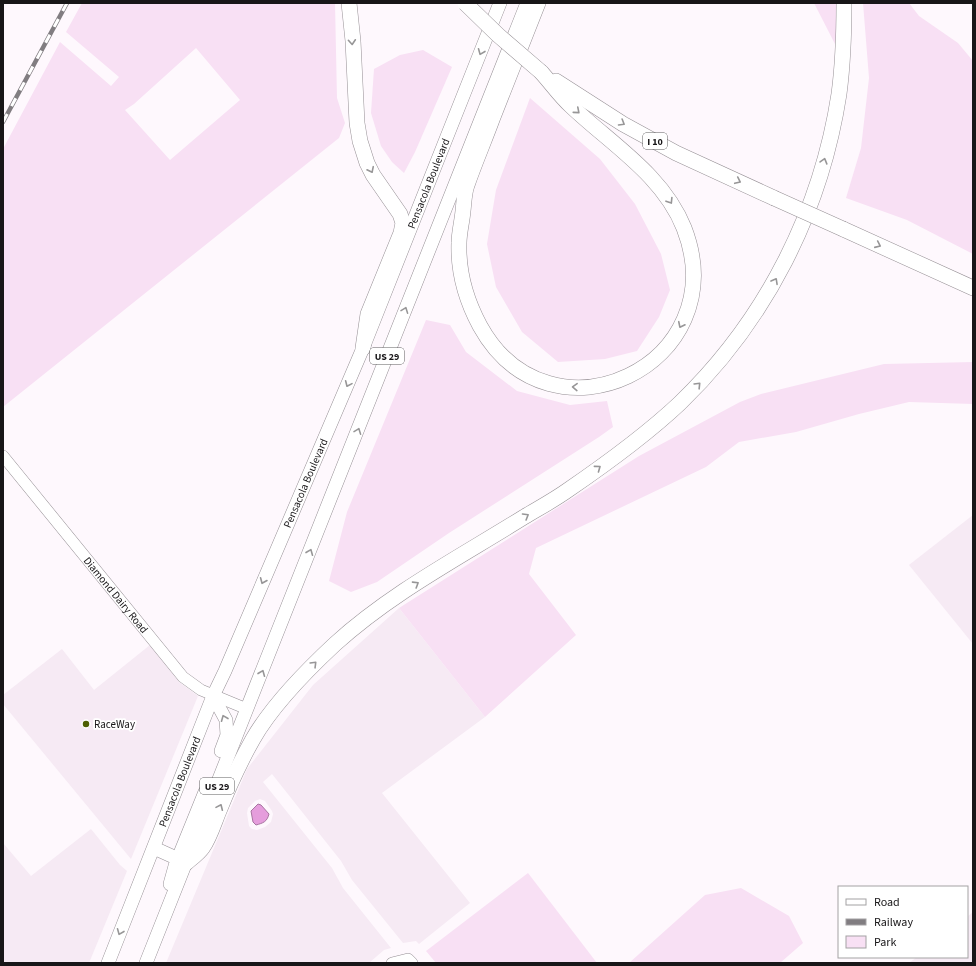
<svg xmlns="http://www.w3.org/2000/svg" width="976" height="966" viewBox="0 0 976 966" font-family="'Source Sans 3',sans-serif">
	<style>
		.built { fill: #f6eaf4; fill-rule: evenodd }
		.green { fill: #f8e0f4; fill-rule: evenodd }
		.water { fill: #e59ddc; stroke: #a874a1 }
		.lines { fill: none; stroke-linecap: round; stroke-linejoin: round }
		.secondary-casing { stroke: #969095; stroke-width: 12 }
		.primary-casing { stroke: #969095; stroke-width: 14 }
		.highway-casing { stroke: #969095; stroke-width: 16 }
		.secondary { stroke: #fff; stroke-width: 11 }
		.primary { stroke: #fff; stroke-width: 13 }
		.highway { stroke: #fff; stroke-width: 15 }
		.rail-casing { stroke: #817d81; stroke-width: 4.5 }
		.rail { stroke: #fff; stroke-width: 3; stroke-dasharray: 9; stroke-linecap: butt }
		.highway-bridge-casing { stroke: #969095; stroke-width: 16; stroke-linecap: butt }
		.highway-bridge { stroke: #fff; stroke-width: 15 }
		.oneway { stroke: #979697 }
		.poi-dot { fill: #4d5f02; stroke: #fff; stroke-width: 1.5 }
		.labels { text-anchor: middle; stroke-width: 3.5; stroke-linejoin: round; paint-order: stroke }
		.shield { fill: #fff; stroke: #5d5c5d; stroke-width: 1 }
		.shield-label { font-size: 10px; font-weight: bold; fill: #181618 }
		.street-label { font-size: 11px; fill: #181618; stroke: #fff }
		.poi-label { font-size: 11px; fill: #181618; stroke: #fff; text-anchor: start }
	</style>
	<rect width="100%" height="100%" fill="#fef8fd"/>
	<g class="built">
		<polygon points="973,515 973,644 909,565"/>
		<path d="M 399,608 L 485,717 L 382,793 L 470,903 L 419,944 L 416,941 L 403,943 L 352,880 L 341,861 L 272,774 L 263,782 L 332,868 L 343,888 L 391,948 L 384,950 L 369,963 L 166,963 L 247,769 L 313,685 ZM 260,799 L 265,801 L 272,811 L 273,814 L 271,822 L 265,827 L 257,830 L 252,829 L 249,826 L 247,813 L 248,808 L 255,801 Z"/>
		<polygon points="150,645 179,682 198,696 131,859 3,704 3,695 62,649 94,690"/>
		<polygon points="91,829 120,865 127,871 89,963 3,963 3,843 31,876"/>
		<polygon points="973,912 973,963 909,963 917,957 967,957 967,917"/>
	</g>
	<g class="green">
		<path d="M 82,3 L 335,3 L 337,98 L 345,123 L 339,138 L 3,407 L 3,149 L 60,42 L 111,86 L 119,77 L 66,32 ZM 196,48 L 240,100 L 170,160 L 125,110 L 134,104 Z"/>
		<polygon points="814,3 838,3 838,24 835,44"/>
		<polygon points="863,3 909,3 919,16 958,43 973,61 973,254 907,220 846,198 861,148 869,78"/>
		<polygon points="423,50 452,67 415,152 404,173 392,162 381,146 371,113 374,69 400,55"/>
		<polygon points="530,98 600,159 635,204 661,254 670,290 659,317 637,351 605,359 558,362 522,332 496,287 487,244 496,190"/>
		<polygon points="426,320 450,325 466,352 517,391 570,405 607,401 613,427 599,437 449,533 377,582 351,592 329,581 347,512"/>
		<polygon points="973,362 973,404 909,402 859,414 796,432 739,442 706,467 536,548 529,574 576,635 485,717 399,608 639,456 740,402 761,394 884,364"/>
		<polygon points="528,873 597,963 436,963 426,951"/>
		<polygon points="741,888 789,916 803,943 780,963 629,963 705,895"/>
	</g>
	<path class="water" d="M 258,804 L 261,805 L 269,814 C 267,822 263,823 256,825 L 253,822 L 251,811 Z"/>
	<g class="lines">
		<g class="secondary-casing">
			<g id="secondary">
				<path id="s1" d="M 3,456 L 183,677 L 201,690 L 247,709"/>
				<polyline points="392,963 408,959 412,963"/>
			</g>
		</g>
		<g class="primary-casing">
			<g id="primary">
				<polyline points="213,696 226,720 227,735 221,751"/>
				<polyline points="154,848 185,862"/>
				<polyline points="170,884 175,866 205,792"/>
				<path id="s2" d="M 108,963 L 213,696 L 225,671 L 363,348 L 500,3"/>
				<polyline points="146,963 527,3"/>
			</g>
		</g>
		<g class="highway-casing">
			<g id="highway">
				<polyline points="349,3 353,41 357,123 360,141 367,163 373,175 400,214 403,223 401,233 368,314 363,348"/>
				<path d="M 538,3 C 523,41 508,79 493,117 C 485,139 475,162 467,185 C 464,193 464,203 463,211 C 462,222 459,233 459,243 C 458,272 466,300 480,326 C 550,453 737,365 684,228 C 663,175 611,144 571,106 C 560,96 551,83 541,72"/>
				<polyline points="556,81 623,124 676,153 774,198"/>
				<polyline points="843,229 973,288"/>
				<path d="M 186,863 C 192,858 199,853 203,847 C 210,837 214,823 219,811 C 229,786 240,762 253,739 C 273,704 306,671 335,644 C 391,593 460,557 524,517 C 539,508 554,500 568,490 C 606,464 646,435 680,403 C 766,320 821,211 839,94 C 843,64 844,33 844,3"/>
			</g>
		</g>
		<use href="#secondary" class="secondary"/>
		<use href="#primary" class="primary"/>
		<use href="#highway" class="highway"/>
		<g class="rail-casing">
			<polyline id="rail" points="3,122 67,3"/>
		</g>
		<use href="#rail" class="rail"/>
		<g class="highway-bridge-casing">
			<g id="highway-bridge">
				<polyline points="465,3 498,35 541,72"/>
				<polyline points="774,198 843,229"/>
			</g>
		</g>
		<use href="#highway-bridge" class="highway-bridge"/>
	</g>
	<defs><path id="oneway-chevron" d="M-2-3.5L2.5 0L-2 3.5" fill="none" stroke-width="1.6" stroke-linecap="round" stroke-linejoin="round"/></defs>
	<g class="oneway">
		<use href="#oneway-chevron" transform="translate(352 42) rotate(86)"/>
		<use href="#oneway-chevron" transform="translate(481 52) rotate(112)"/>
		<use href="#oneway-chevron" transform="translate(577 111) rotate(41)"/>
		<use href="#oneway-chevron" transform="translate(622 123) rotate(31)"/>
		<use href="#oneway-chevron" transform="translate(824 161) rotate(-74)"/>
		<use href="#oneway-chevron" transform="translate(371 170) rotate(64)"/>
		<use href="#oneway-chevron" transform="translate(738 181) rotate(25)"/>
		<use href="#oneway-chevron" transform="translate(670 201) rotate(58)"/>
		<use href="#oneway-chevron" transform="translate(878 245) rotate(24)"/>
		<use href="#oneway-chevron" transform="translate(775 281) rotate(-61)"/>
		<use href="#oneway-chevron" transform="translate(405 310) rotate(-69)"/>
		<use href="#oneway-chevron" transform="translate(681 325) rotate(116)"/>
		<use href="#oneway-chevron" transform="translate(348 384) rotate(114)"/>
		<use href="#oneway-chevron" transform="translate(698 385) rotate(-46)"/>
		<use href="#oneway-chevron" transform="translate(575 387) rotate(-178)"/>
		<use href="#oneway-chevron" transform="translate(358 431) rotate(-69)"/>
		<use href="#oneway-chevron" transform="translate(598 468) rotate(-36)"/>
		<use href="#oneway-chevron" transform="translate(526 516) rotate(-31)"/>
		<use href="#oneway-chevron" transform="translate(310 552) rotate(-68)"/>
		<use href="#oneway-chevron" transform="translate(263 581) rotate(113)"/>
		<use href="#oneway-chevron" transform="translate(416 584) rotate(-32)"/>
		<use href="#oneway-chevron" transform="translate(314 664) rotate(-45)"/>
		<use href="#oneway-chevron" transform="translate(262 673) rotate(-68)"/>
		<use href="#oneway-chevron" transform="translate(224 718) rotate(-112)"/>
		<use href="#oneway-chevron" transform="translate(220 807) rotate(-66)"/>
		<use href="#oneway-chevron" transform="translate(120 932) rotate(112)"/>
	</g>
	<circle class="poi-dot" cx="86" cy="724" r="4"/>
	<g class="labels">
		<g class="shield">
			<rect x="643" y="133" width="24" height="16" rx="3"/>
			<rect x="370" y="348" width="34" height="16" rx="3"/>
			<rect x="200" y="778" width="34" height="16" rx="3"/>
		</g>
		<g class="shield-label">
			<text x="655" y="145">I 10</text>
			<text x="387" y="360">US 29</text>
			<text x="217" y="790">US 29</text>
		</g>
		<g class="street-label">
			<text dy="4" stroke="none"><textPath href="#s2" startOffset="843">Pensacola Boulevard</textPath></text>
			<text dy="4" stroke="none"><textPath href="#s2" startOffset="519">Pensacola Boulevard</textPath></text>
			<text dy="4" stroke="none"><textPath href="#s1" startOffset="179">Diamond Dairy Road</textPath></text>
			<text dy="4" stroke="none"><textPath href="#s2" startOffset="195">Pensacola Boulevard</textPath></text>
		</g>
		<g class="poi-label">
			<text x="94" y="728">RaceWay</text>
		</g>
	</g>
	<rect width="976" height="966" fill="none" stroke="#181618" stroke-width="8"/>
	<rect x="838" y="886" width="130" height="72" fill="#ffffff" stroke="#a3a2a3"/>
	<rect x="846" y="899" width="20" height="6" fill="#ffffff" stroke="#a3a2a3"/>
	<text x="874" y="906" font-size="12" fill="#181618">Road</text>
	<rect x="846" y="919" width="20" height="6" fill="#817d81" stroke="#a3a2a3"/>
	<text x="874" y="926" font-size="12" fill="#181618">Railway</text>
	<rect x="846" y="936" width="20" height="12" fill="#f8e0f4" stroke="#a3a2a3"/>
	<text x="874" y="946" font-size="12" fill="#181618">Park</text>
</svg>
